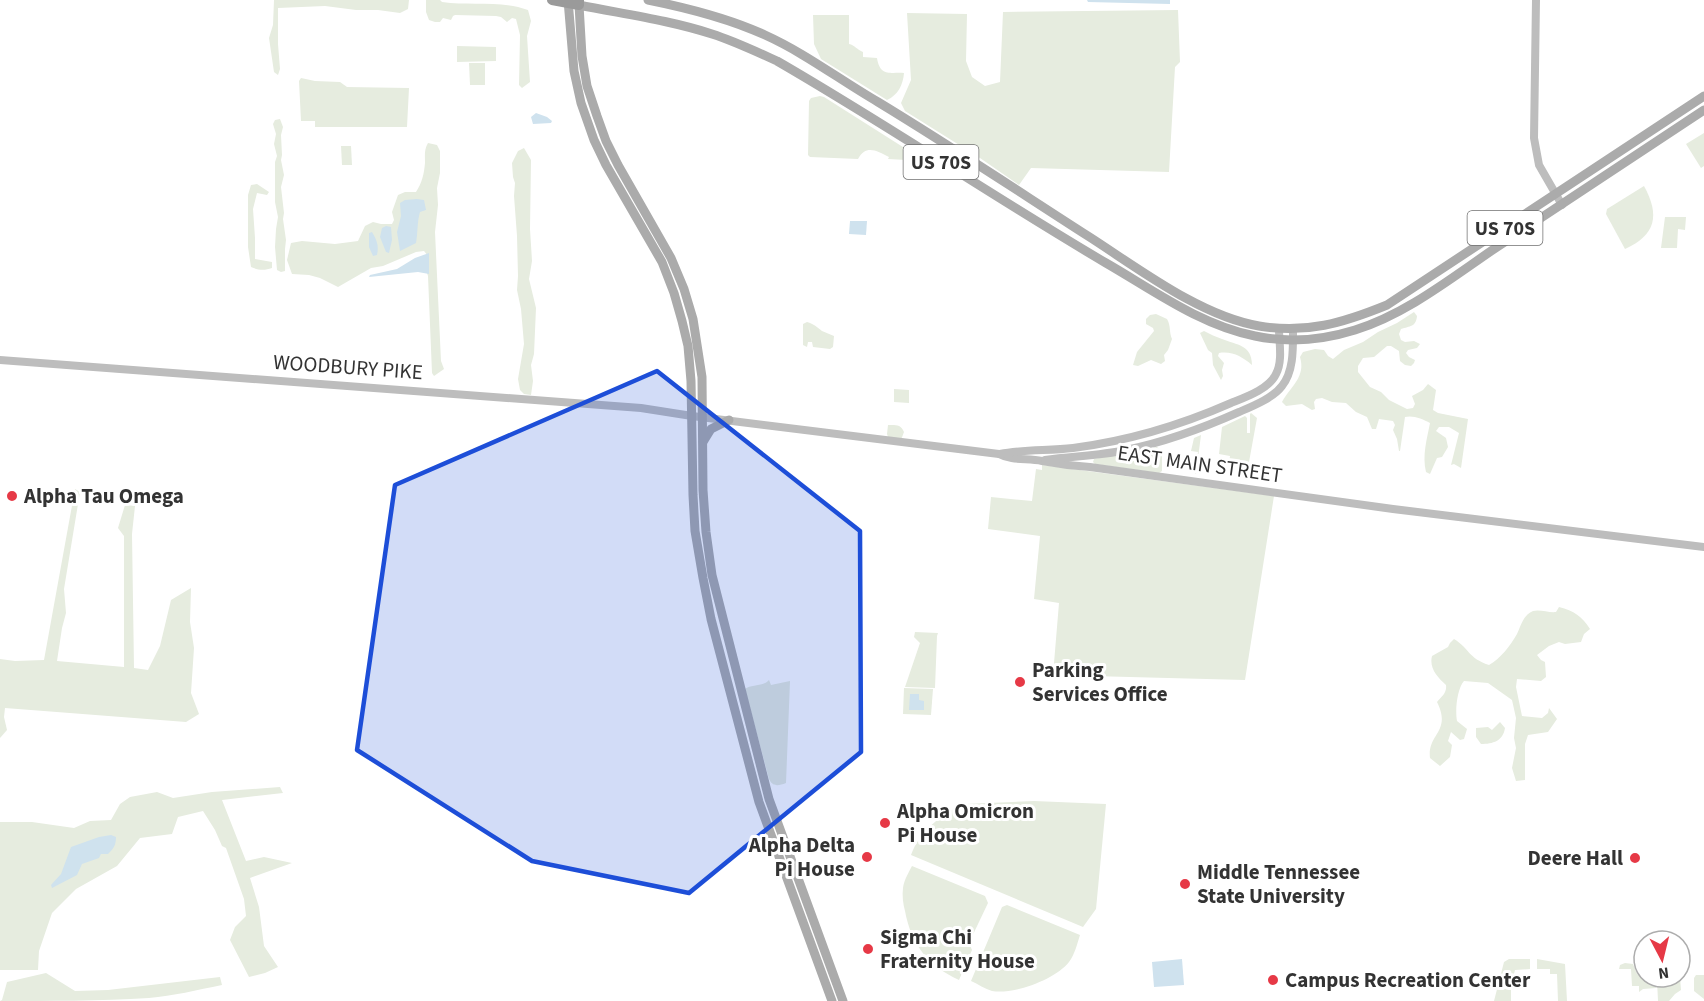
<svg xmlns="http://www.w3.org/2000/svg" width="1704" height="1001" viewBox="0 0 1704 1001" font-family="'Source Sans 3',sans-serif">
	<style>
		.green { fill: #e6ecdf }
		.water { fill: #cfe2ee }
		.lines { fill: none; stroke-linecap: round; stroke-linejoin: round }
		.secondary { stroke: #bdbdbd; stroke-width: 8 }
		.primary { stroke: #ababab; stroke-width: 9 }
		.highway { stroke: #9a9a9a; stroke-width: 10 }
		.marked { fill: #1d4ed8; fill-opacity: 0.2; stroke: #1d4ed8; stroke-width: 4.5; stroke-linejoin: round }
		.poi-dot { fill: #e63946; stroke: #fff; stroke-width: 2 }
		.labels { text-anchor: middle; stroke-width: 6; stroke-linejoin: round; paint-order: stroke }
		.shield { fill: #fff; stroke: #707070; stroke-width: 1.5 }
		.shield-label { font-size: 20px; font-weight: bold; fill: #333 }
		.street-label { font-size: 21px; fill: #333; stroke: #fff }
		.poi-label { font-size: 21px; font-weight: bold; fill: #333; stroke: #fff; text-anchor: start }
	</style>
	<rect width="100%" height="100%" fill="#fff"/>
	<g class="green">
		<polygon points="274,0 409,0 408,9 400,13 378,10 356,10 325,6 278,8 278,44 280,69 278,75 274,72 269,38 273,25"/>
		<path d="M 426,0 L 440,0 L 442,2 C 470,6 500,0 528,10 L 531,21 L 527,36 L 530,82 L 522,88 L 519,85 L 520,35 L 516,19 L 512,18 L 507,22 L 501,17 L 496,16 L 455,15 L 453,16 L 451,20 L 443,18 L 440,22 L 435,22 L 429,20 L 426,12 Z"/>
		<polygon points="1178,10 1180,62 1175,67 1169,172 1031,168 1019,185 980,158 905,111 901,103 911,80 907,13 967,14 966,61 972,77 985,86 1000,82 1003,12"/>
		<path d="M 813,15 L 849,15 L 849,44 C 855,45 857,50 863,52 L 863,57 L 877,58 C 880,77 890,72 904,73 C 903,85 898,95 887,100 L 821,59 L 814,44 Z"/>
		<polygon points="457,46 496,47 496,61 457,62"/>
		<polygon points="469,63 485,63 485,85 470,85"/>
		<polygon points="301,78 315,81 340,82 347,87 409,88 407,127 315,127 315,121 301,121 299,81"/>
		<path d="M 820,96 L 824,97 L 925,161 L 888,159 L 889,157 C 877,151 866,144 858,159 L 810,157 L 808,155 L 809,101 L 811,98 Z"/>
		<polygon points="280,119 283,127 281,135 282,155 281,160 284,175 281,187 284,213 283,219 286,240 285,249 285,271 281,272 277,270 275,247 276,229 278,217 275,202 275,162 277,156 274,144 276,134 273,124 275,120"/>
		<polygon points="1704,133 1704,166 1701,168 1686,144"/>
		<path d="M 428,143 L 437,145 L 440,151 L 440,173 L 437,188 L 438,205 L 435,232 L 441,361 L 444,369 L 434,376 L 432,373 L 428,276 L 426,270 L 428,256 L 424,251 L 416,252 L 383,266 L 371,268 L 338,287 L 320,278 L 309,275 L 292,274 L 287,260 L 291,243 L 302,241 L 335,244 L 358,241 L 365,226 L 373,222 L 381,224 L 392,224 L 394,220 L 392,212 L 398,195 L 405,192 L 416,192 C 422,183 424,174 425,163 C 425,155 424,150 428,143 Z"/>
		<polygon points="341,146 351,146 352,165 342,165"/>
		<polygon points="524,148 531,160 530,229 532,261 529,279 536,308 534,354 531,365 533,381 531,395 524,394 520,390 518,379 524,344 521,309 517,290 518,276 517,236 514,196 515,183 513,177 512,163 518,151"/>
		<path d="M 257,184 L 269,192 L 267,195 L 257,193 L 253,209 L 255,238 L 255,259 L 272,262 L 272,268 C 264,271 258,270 251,267 L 248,247 L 248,195 L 251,185 Z"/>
		<path d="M 1644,186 C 1660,215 1656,235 1625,249 L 1606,214 L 1607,209 Z"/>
		<polygon points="1665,217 1686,217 1685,230 1678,229 1677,248 1661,248"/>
		<path d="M 1414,312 L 1417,316 C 1416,327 1410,326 1401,329 L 1399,334 L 1401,340 L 1405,342 L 1414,341 L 1420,344 L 1417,348 L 1408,350 L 1406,353 L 1409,357 L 1415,360 L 1414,363 L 1411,366 L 1405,365 L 1400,361 L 1399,351 L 1391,346 L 1387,346 L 1374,357 L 1363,358 L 1358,366 L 1358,372 L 1370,387 L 1381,392 L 1389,400 L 1407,409 L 1413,408 L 1415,404 L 1412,396 L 1423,390 L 1428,384 L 1436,390 L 1433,410 L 1438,413 L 1468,419 L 1461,468 L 1454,464 L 1451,465 L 1459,433 L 1449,427 L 1439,427 L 1436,431 L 1446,438 L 1448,447 L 1442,457 L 1437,458 L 1430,474 L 1426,472 C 1422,455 1427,439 1430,423 C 1423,419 1413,415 1405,417 L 1400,451 L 1399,451 L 1397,439 L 1393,430 L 1395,425 L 1393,421 L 1379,419 L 1376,429 L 1372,429 L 1367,417 L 1356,412 L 1346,403 L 1332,402 L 1322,398 L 1316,399 L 1314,402 L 1315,409 L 1312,410 L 1302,404 L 1286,406 L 1282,402 C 1291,386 1306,377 1300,357 L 1303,352 L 1315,349 L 1324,350 L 1328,356 L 1333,359 L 1344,350 L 1363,342 L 1378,332 L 1397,323 Z"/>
		<path d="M 1156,314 L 1167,319 C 1171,326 1169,332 1172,339 L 1168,350 L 1164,355 L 1165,361 L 1161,364 L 1151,360 L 1138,366 L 1133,365 L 1137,352 L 1154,331 L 1153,328 L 1146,324 L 1146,319 L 1150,315 Z"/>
		<path d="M 807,322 C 814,324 817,327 822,331 C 826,333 830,334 834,336 L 833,347 L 830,349 L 813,347 L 812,342 L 808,342 L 807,347 L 803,345 L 803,324 Z"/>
		<path d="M 1204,331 C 1210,334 1216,337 1222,339 C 1237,345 1252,345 1252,365 C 1242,357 1233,351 1219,353 L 1218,356 L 1224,363 L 1222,370 L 1223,376 L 1221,380 L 1213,365 L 1212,353 L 1208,350 L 1200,333 Z"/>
		<polygon points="894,389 909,390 909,403 894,402"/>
		<polygon points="1251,413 1257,418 1249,462 1234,460 1232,472 1228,471 1230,456 1219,454 1222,427 1245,416 1247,418 1247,433 1250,433 1250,414"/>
		<path d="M 888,425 C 895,425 901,424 904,432 L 901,440 L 888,437 L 887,434 Z"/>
		<polygon points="1201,435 1196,474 1194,472 1198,452 1191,451 1194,438"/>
		<polygon points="1157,447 1162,452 1162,471 1159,473 1095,464 1093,462 1094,459"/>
		<polygon points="1042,465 1274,496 1245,680 1053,675 1059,603 1034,599 1040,536 988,529 991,497 1032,501 1036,469 1042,470"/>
		<polygon points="75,489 80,492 64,589 66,613 62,628 57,661 124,667 124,536 118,528 125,505 135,506 132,534 134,668 148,670 160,646 171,600 191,588 190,622 194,648 191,693 199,714 186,722 5,708 4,717 7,730 0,738 0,659 15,661 44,660"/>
		<path d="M 1559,607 C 1574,611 1582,616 1590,629 L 1584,634 L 1581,642 L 1565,644 L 1559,642 L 1549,646 L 1537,655 L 1541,660 L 1545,662 L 1546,677 L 1541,681 L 1517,679 L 1516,687 L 1522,716 L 1542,718 L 1548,713 L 1549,708 L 1557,719 L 1548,732 L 1528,735 L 1525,744 L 1525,780 L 1516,781 L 1512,768 L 1516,748 L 1514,738 L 1516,718 L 1512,700 L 1488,683 L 1464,681 C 1457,689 1455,710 1457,721 L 1467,729 L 1464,739 L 1460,740 L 1451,732 L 1448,741 L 1452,745 L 1450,757 L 1440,766 L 1430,758 C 1427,734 1452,732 1437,702 C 1442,696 1447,693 1446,685 C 1437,677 1429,668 1432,656 L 1448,647 L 1450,643 L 1454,639 C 1470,649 1468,658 1489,665 C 1501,658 1510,646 1517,634 C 1521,626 1523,615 1533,611 C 1540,609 1549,613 1556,612 Z"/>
		<polygon points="915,632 938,633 937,636 935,688 905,687 920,643 914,637"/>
		<path d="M 769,680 L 771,685 L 790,681 L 786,783 C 778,786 773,787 769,779 L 745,689 C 752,684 763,687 769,680 Z"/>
		<polygon points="904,688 933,689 931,715 903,714"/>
		<path d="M 1500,722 L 1505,728 C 1503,741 1493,744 1481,744 L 1476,737 L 1476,728 L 1488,727 L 1492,730 Z"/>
		<polygon points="280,787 283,793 222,800 246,861 264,857 292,863 250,878 259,907 264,946 278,967 265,973 249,977 230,940 235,927 246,916 244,899 226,848 222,846 215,830 203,811 178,817 172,834 140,838 117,866 76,889 52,913 39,951 38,970 0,970 0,822 32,822 74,828 90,821 111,820 120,804 130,797 157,792 173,798 212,792"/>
		<path d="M 1034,801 L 1106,804 L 1096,909 L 1083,927 L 911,855 C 919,832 942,813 965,804 Z"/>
		<path d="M 912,866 L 985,896 L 988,903 L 969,943 L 972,950 L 959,980 C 928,966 911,944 905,911 C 903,904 902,895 903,888 C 904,880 909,872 912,866 Z"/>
		<path d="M 1007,905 L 1080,935 C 1077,944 1075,954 1069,962 C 1056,979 1014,995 992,991 C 985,989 978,984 971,981 L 1002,907 Z"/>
		<polygon points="1509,959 1530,959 1530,969 1515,970 1514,974 1511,975 1511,1001 1494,1001 1504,962"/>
		<polygon points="1537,959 1565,964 1567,1001 1558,1001 1557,974 1550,974 1550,969 1537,969"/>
		<polygon points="1625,963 1633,964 1637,974 1645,978 1646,982 1655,982 1656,988 1643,989 1639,992 1639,986 1632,986 1631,969 1619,969 1620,965"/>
		<path d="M 46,973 L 75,991 L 108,990 L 220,977 L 222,985 C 197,990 173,996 149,998 C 100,1001 49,1001 0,1001 L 2,1000 L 7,982 Z"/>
		<polygon points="1696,975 1704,975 1704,999 1694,991 1694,978"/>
		<polygon points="1659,977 1680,977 1681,990 1675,994 1669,1001 1658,1001 1657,980"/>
	</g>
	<g class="water">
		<polygon points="1087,0 1170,0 1170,4 1088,2"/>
		<polygon points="536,113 547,117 552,121 551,123 533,124 531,117"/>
		<path d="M 417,199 L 424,200 L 426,210 L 420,212 C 417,222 418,232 416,243 L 400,251 L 397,232 L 401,216 L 400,203 L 405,200 Z"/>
		<polygon points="850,221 867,221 866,235 849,234"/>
		<polygon points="386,226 391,227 392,240 389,253 386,252 380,237 382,228"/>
		<path d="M 372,232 C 377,240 379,246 377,255 L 373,256 L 369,247 L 369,233 Z"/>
		<polygon points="429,253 429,274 418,272 369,277 370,275 397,269 415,258"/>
		<polygon points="910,694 919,694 919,700 924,701 924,710 909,710"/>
		<path d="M 111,835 L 116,837 C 116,846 113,849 108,854 L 101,854 L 99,858 L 82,864 L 77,875 L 52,888 L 51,885 L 61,874 L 71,847 L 99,837 Z"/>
		<polygon points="1182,959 1184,985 1154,987 1152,962"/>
	</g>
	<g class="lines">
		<g class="secondary">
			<polyline points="1536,0 1534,138 1539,165 1562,205"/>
			<path d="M 0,360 L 641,408 L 692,416 L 999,454 C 1012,461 1027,458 1042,461 C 1058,464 1074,466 1090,467 L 1393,509 L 1704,547"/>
			<path d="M 1000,454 C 1024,449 1049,451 1073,448 C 1128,441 1181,425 1231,403 C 1246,397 1269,389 1276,374 C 1283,361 1279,342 1279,329"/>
			<path d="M 1045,460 C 1072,456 1099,456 1126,450 C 1165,442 1203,428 1239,412 C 1253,406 1273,398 1282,386 C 1294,371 1293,348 1293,329"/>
		</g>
		<g class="primary">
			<polyline points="568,0 574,71 581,103 594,140 606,165 662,262 674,293 682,321 688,346 691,381 693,495 695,531 703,578 711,619 759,802 832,1001"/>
			<path d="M 648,0 C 688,8 728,18 765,35 C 805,53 840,80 878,102 C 949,145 1018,191 1088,236 C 1138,268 1200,316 1259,326 C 1306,334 1343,323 1387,305 L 1704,96"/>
			<polyline points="703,442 711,429 729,420"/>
			<path d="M 843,1001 L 769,799 L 712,575 L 706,532 L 703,490 L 702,377 L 693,319 L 684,289 L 671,258 L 618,165 L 606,141 L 597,116 L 587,86 L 582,56 L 579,5 C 623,14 669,20 712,34 C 734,41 755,51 777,61 C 888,125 995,198 1106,263 C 1153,290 1200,325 1255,336 C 1288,343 1323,340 1355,330 C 1406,314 1450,279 1494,249 C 1564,203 1634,156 1704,110"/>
		</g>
		<polyline class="highway" points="552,0 579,5 579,0"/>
	</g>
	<path class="marked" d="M 657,371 L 860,531 L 861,752 L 689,893 L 532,861 L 357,750 L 395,485 Z"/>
	<g class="poi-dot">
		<circle cx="12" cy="496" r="6"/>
		<circle cx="1020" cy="682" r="6"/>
		<circle cx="885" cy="823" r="6"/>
		<circle cx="867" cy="857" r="6"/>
		<circle cx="1635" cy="858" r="6"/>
		<circle cx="1185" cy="884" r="6"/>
		<circle cx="868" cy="949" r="6"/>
		<circle cx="1273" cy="980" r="6"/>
	</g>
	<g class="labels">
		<g class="shield">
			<rect x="903.5" y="145" width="75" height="34" rx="4.5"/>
			<rect x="1467.5" y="211" width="75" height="34" rx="4.5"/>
		</g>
		<g class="shield-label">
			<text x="941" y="169">US 70S</text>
			<text x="1505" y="235">US 70S</text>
		</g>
		<g class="street-label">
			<text transform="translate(348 367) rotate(4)" y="7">WOODBURY PIKE</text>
			<text transform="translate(1200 464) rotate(8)" y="7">EAST MAIN STREET</text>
		</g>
		<g class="poi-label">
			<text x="24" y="503">Alpha Tau Omega</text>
			<text x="1032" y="677">Parking<tspan x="1032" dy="24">Services Office</tspan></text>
			<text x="897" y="818">Alpha Omicron<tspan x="897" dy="24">Pi House</tspan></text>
			<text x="855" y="852" text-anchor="end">Alpha Delta<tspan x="855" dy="24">Pi House</tspan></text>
			<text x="1623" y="865" text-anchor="end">Deere Hall</text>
			<text x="1197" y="879">Middle Tennessee<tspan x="1197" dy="24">State University</tspan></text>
			<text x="880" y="944">Sigma Chi<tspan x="880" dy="24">Fraternity House</tspan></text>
			<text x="1285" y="987">Campus Recreation Center</text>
		</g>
	</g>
	<g transform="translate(1662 959) rotate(173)"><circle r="28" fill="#ffffff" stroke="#adadad" stroke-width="1.5"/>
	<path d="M0-4.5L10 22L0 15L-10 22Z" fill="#e63946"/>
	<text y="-9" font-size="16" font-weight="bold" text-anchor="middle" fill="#333333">N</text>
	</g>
</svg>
